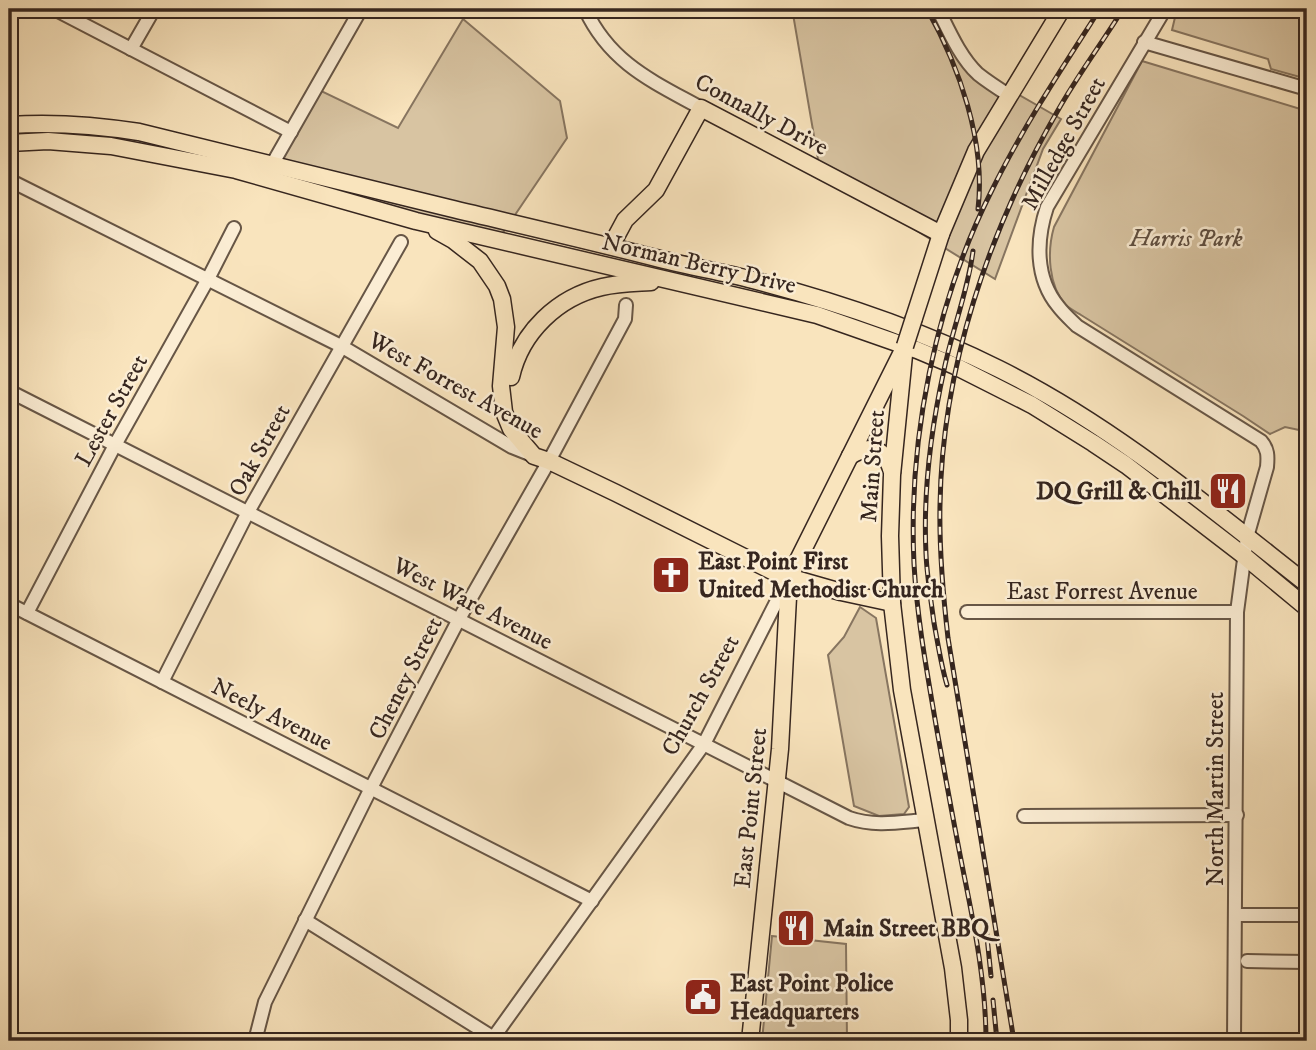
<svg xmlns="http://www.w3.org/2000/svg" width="1316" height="1050" viewBox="0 0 1316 1050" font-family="'IM FELL DW Pica',serif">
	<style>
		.green { fill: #d8c4a2; stroke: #877560; stroke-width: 2 }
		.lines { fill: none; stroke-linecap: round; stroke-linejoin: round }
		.minor-casing { stroke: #675646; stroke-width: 16 }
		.major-casing { stroke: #36261f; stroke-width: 19 }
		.minor { stroke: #fbedd4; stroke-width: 12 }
		.major { stroke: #f9e4bd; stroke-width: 16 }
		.rail-casing { stroke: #36261f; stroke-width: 5 }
		.rail { stroke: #fbedd4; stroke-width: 2.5; stroke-dasharray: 8; stroke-linecap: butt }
		.major-bridge-casing { stroke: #36261f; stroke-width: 19; stroke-linecap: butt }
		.major-bridge { stroke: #f9e4bd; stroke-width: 16 }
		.labels { text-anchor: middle; stroke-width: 5; stroke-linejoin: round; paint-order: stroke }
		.street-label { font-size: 24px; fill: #36261f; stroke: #fbedd4 }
		.park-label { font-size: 24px; font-style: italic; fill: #5e4e40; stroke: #fbedd4 }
		.poi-label { font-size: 24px; font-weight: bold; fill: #36261f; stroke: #fbedd4; text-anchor: start }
	</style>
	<rect width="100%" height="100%" fill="#f9e4bd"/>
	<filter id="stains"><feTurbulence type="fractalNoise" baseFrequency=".00286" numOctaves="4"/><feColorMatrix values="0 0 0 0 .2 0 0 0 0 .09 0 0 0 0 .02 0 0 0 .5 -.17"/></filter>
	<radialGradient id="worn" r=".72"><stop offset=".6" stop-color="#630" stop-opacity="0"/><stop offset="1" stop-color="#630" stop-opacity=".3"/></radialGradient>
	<g class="green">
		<polygon points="775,9 938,9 972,68 1061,119 1043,149 995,279 820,171 793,14"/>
		<polygon points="1177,9 1307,9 1307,79 1271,69 1268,59 1172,30"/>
		<polygon points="463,19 560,101 567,138 500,237 267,173 313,87 398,128"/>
		<path d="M 1142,61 L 1307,111 L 1307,419 L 1304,431 L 1285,427 L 1270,434 L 1243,416 L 1081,315 C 1076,312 1070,309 1066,305 C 1048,286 1047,251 1054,227 Z"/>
		<polygon points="860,607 876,618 909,807 904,814 879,816 854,806 828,655 844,637"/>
		<polygon points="772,936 846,944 847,1041 762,1041"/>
	</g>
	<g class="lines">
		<g class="minor-casing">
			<g id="minor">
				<polyline points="54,9 291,132"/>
				<path d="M 585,9 C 610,63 652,81 701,108"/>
				<path d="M 938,9 C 949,31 960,57 978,74 C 988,82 999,89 1010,96"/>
				<path d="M 1165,9 L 1047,207 C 1036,240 1035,278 1058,306 C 1064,314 1071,320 1077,326 L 1261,441 C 1268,449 1268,456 1267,467 L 1247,537 L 1237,612 L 1234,1041"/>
				<polyline points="1144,42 1307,89"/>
				<polyline points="131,49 154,9"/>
				<polyline points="269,170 361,9"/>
				<polyline points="9,180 341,346 512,447 532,455"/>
				<path d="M 9,391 L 849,818 C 875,827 900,822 926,820"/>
				<polyline points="9,604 592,901"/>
				<polyline points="967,612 1237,612"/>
				<polyline points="27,613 115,445 208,279 234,228"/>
				<polyline points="162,682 248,512 401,242"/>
				<polyline points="1024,816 1237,815"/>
				<polyline points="1236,915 1307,915"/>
				<polyline points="305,920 494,1038"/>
				<polyline points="1247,961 1307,962"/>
				<polyline points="255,1041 265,1002 371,788 459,619 549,461 625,319 626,305"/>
				<polyline points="491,1041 704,744 787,581"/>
			</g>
		</g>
		<g class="major-casing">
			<g id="major">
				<path d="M 9,125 C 53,122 95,125 139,132 C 243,157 346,183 449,208 C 520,225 590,241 660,259 C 691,267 723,272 753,280 C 838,302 921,330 999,369 C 1112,425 1209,507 1307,584"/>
				<polyline points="9,143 48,141 111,146 236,170 416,221 817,315 917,350 955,366 1032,405 1093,443 1126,465 1243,555 1307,608"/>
				<polyline points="437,231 453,240 480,261 497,286 502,299 506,327 501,386 504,412 511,429 534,456 549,461 616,493 778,574 841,592 892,603"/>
				<polyline points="611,246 625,220 656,190 701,108 941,234"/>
				<polyline points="914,318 941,234 976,151 1062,9"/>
				<polyline points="904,355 892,475 890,536 892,603 902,690 953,968 959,1020 959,1041"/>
				<path d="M 511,377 C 521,332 558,297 602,287 C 618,283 634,283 651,282"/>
				<path d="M 850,456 C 871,443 885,448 892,472"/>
				<polyline points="750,1041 780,749 789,578 905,346"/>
			</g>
		</g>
		<use href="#minor" class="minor"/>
		<use href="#major" class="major"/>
		<g class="rail-casing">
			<g id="rail">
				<path d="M 927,9 C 959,66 986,142 978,209"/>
				<path d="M 947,685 C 941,665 938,644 934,623 C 931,600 927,577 926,554 C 923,493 931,429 944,370 C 952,330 968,291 973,251"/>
				<polyline points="986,927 991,976"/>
				<polyline points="993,1000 997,1041"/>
				<path d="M 986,1041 C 986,985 975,929 964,875 C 954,825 945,775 936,725 C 927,672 917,618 914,564 C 908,439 935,303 992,190 C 1023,127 1062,68 1100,9"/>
				<path d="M 1014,1041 L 948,638 C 943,594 939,550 940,505 C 942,367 989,230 1057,112 C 1077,76 1102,43 1123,9"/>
			</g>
		</g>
		<use href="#rail" class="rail"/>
		<g class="major-bridge-casing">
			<polyline id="major-bridge" points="905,346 914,318"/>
		</g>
		<use href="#major-bridge" class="major-bridge"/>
	</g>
	<defs>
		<g id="restaurant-square" transform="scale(2.0125)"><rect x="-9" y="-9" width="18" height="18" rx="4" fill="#8f2418" stroke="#fbedd4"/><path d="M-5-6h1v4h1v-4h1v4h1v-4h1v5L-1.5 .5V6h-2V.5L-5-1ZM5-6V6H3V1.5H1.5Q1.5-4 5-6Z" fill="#fff"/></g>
		<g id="church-square" transform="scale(2.0125)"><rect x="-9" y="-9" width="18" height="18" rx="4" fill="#8f2418" stroke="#fbedd4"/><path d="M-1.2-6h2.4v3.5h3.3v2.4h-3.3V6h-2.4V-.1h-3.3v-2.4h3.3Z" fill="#fff"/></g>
		<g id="civic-square" transform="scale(2.0125)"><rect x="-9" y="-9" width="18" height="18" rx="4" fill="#8f2418" stroke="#fbedd4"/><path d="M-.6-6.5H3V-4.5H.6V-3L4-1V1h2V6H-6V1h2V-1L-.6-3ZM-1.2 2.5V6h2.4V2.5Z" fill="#fff"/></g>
	</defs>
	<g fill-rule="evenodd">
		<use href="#restaurant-square" x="1228" y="491"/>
		<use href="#church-square" x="671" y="575"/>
		<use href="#restaurant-square" x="796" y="928"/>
		<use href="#civic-square" x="703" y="997"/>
	</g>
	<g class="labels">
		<g class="street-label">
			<text transform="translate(762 114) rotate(28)" y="8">Connally Drive</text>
			<text transform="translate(1063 143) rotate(-61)" y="8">Milledge Street</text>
			<text transform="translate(699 263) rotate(13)" y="8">Norman Berry Drive</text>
			<text transform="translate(456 385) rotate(29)" y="8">West Forrest Avenue</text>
			<text transform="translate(111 410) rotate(-61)" y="8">Lester Street</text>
			<text transform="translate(259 450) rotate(-61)" y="8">Oak Street</text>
			<text transform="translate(872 466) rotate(-86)" y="8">Main Street</text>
			<text x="1102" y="599">East Forrest Avenue</text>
			<text transform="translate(473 603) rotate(27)" y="8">West Ware Avenue</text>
			<text transform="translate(405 678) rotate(-63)" y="8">Cheney Street</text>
			<text transform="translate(700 695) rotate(-61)" y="8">Church Street</text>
			<text transform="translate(272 714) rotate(27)" y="8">Neely Avenue</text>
			<text transform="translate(1215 789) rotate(-90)" y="8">North Martin Street</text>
			<text transform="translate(750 808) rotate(-84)" y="8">East Point Street</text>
		</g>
		<g class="park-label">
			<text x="1186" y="246">Harris Park</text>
		</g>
		<g class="poi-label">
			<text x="1201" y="499" text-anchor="end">DQ Grill &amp; Chill</text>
			<text x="698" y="569">East Point First<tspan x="698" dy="28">United Methodist Church</tspan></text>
			<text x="823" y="936">Main Street BBQ</text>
			<text x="730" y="991">East Point Police<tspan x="730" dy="28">Headquarters</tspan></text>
		</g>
	</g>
	<rect width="1316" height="1050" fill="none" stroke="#f9e4bd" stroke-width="35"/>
	<rect x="10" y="10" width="1295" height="1029" fill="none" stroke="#36261f" stroke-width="3.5"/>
	<rect x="18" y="18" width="1281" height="1015" fill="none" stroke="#36261f" stroke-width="2"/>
	<rect width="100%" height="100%" filter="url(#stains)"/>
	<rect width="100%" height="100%" fill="url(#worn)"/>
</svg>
